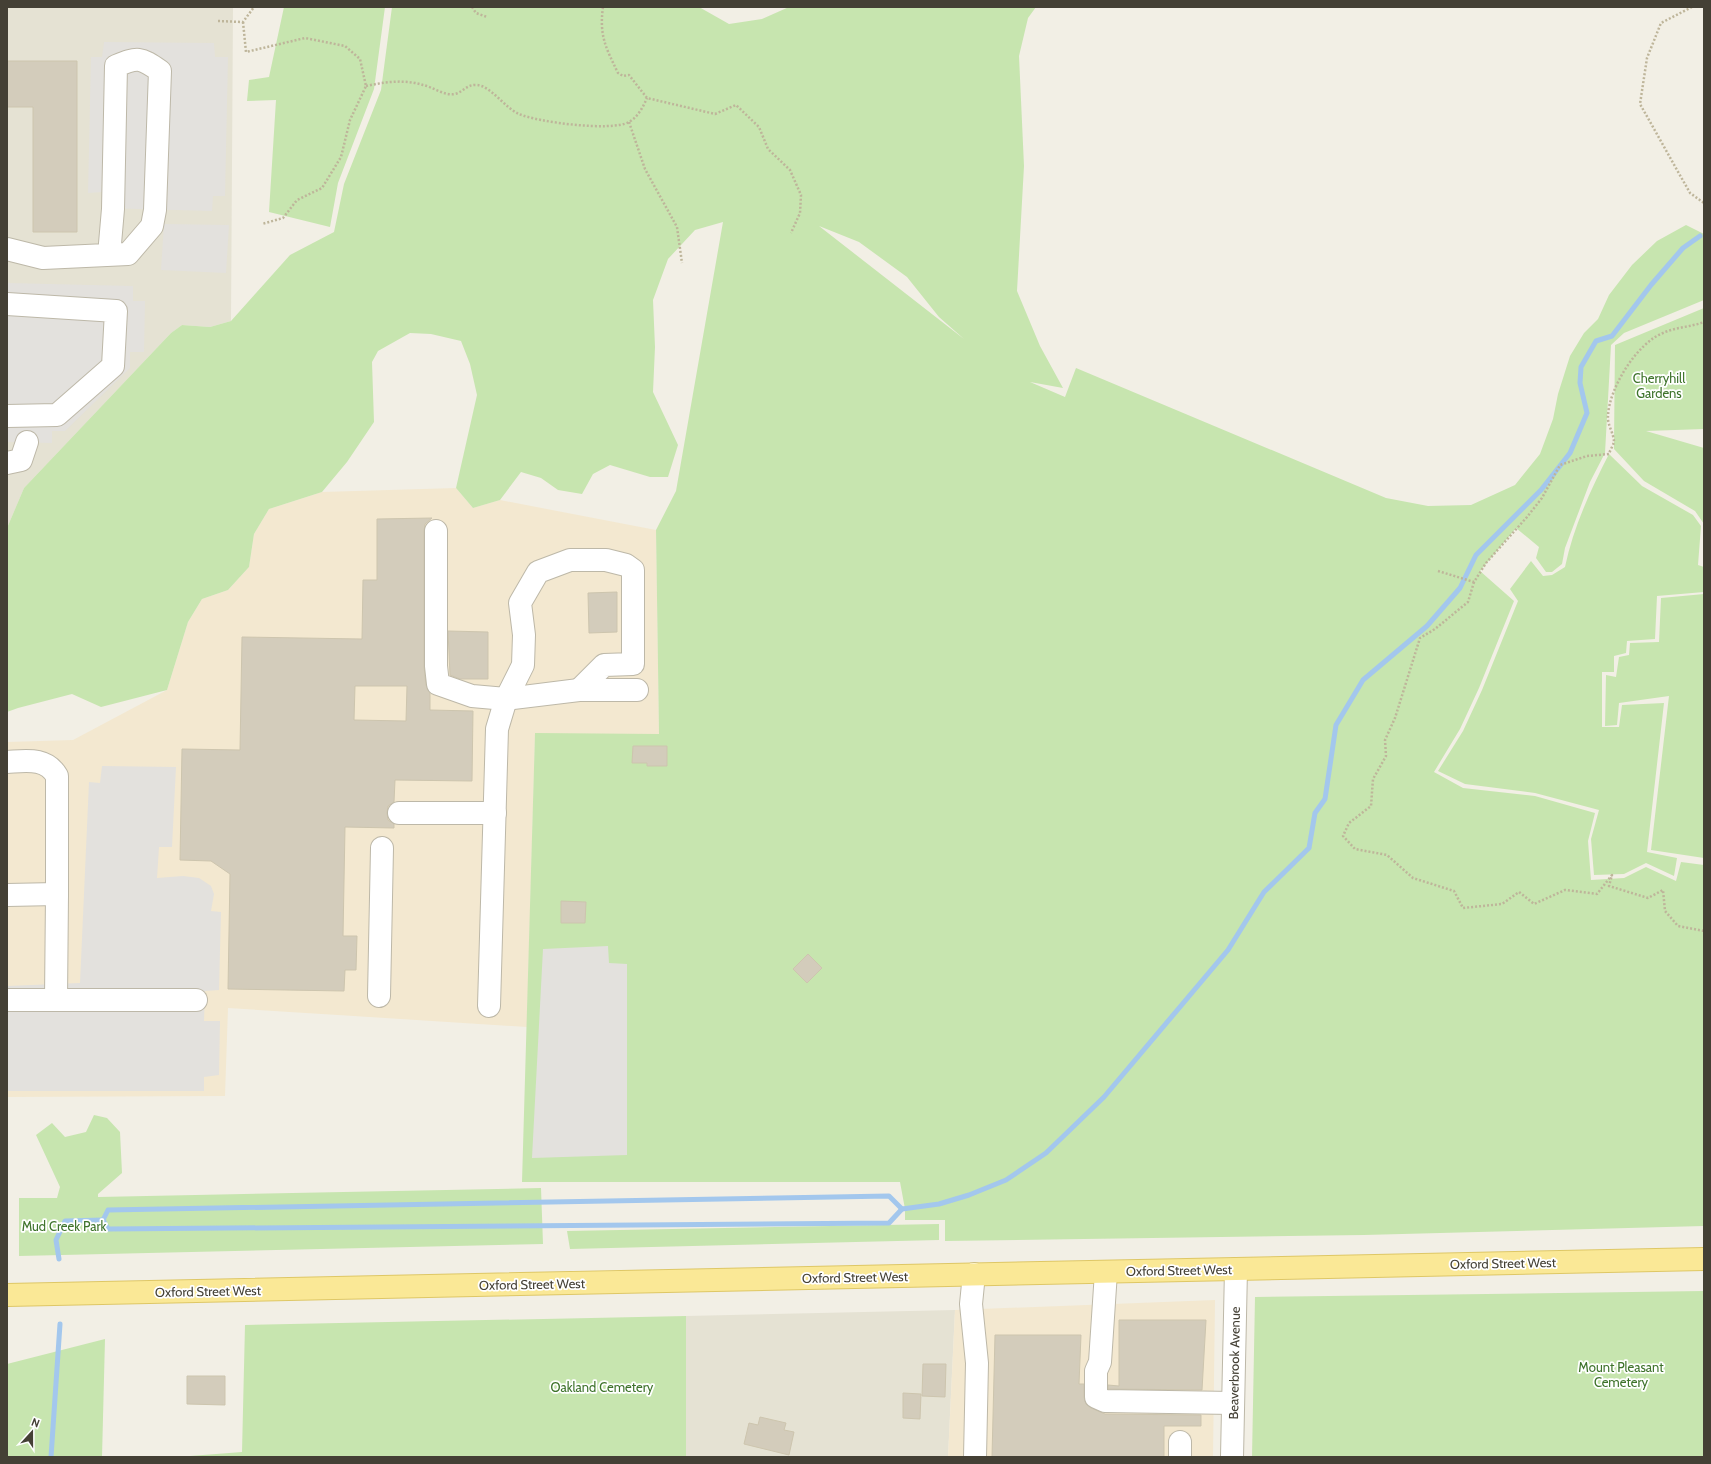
<svg xmlns="http://www.w3.org/2000/svg" width="1711" height="1464" viewBox="0 0 1711 1464" font-family="Cabin,sans-serif">
	<style>
		.residential { fill: #e5e2d3 }
		.commercial { fill: #f3e8d0 }
		.green { fill: #c7e5af; fill-rule: evenodd }
		.parking { fill: #e3e1dd }
		.lines { fill: none; stroke-linecap: round; stroke-linejoin: round }
		.stream { stroke: #a3c7ed; stroke-width: 5 }
		.building { fill: #d3ccbb; stroke: #cdc5ae; fill-rule: evenodd }
		.minor-casing { stroke: #bdb8a8; stroke-width: 24 }
		.major-casing { stroke: #dec766; stroke-width: 24 }
		.path { stroke: #beb59a; stroke-width: 2.5; stroke-dasharray: 2 2; stroke-linecap: butt }
		.minor { stroke: #fff; stroke-width: 22 }
		.major { stroke: #fae896; stroke-width: 22 }
		.labels { text-anchor: middle; stroke-width: 3.5; stroke-linejoin: round; paint-order: stroke }
		.park-label { font-size: 13px; fill: #3e732b; stroke: #fff }
		.street-label { font-size: 13px; fill: #444035; stroke: #fff }
	</style>
	<rect width="100%" height="100%" fill="#f2efe5"/>
	<g class="residential">
		<polygon points="233,7 231,321 210,327 182,325 171,333 24,488 7,528 7,8"/>
		<polygon points="955,1310 948,1457 686,1457 686,1316"/>
	</g>
	<g class="commercial">
		<polygon points="456,488 473,508 500,500 656,530 659,734 535,734 527,1027 228,1008 225,1096 7,1097 7,742 73,740 167,690 188,622 202,599 228,590 249,567 254,534 269,509 322,492"/>
		<polygon points="1215,1300 1213,1457 948,1457 955,1310"/>
	</g>
	<g class="green">
		<polygon points="284,7 385,7 374,89 338,183 330,227 269,212 276,100 247,101 249,80 269,77"/>
		<path d="M 392,7 L 699,7 L 729,24 L 762,19 L 789,7 L 1036,7 L 1028,18 L 1019,56 L 1024,166 L 1017,291 L 1040,346 L 1063,388 L 1030,382 L 1065,397 L 1076,368 L 1386,498 L 1428,506 L 1471,505 L 1515,485 L 1540,454 L 1553,419 L 1558,394 L 1570,356 L 1584,333 L 1598,319 L 1609,295 L 1632,265 L 1657,241 L 1686,225 L 1704,234 L 1704,300 L 1624,333 L 1611,345 L 1605,453 L 1590,482 L 1565,548 L 1562,564 L 1552,572 L 1546,572 L 1536,558 L 1539,547 L 1516,528 L 1480,571 L 1514,601 L 1479,688 L 1460,729 L 1434,772 L 1463,788 L 1535,796 L 1595,813 L 1588,841 L 1591,880 L 1624,878 L 1646,867 L 1676,881 L 1681,862 L 1704,865 L 1704,1226 L 1364,1235 L 945,1241 L 945,1220 L 905,1220 L 905,1209 L 900,1182 L 522,1182 L 535,733 L 659,734 L 656,530 L 676,491 L 723,222 L 695,230 L 668,259 L 653,300 L 655,347 L 653,392 L 678,445 L 668,477 L 650,477 L 610,465 L 593,474 L 582,494 L 558,490 L 541,478 L 521,472 L 500,500 L 473,508 L 456,488 L 477,395 L 470,364 L 461,341 L 431,334 L 410,333 L 378,351 L 372,362 L 374,422 L 347,462 L 322,492 L 269,509 L 254,534 L 249,567 L 228,590 L 202,599 L 188,622 L 167,690 L 101,707 L 72,694 L 18,708 L 7,712 L 7,528 L 24,488 L 171,333 L 182,325 L 210,327 L 231,321 L 290,255 L 334,232 L 344,184 L 381,90 ZM 819,226 L 859,242 L 907,277 L 939,317 L 964,339 Z"/>
		<polygon points="1704,308 1704,429 1646,431 1704,448 1704,524 1695,511 1644,481 1614,449 1614,442 1615,345"/>
		<path d="M 1609,454 L 1642,486 L 1693,515 L 1701,526 L 1698,565 L 1704,567 L 1704,592 L 1657,596 L 1655,639 L 1627,641 L 1626,653 L 1614,656 L 1614,672 L 1602,672 L 1602,727 L 1619,727 L 1622,705 L 1664,703 L 1647,852 L 1677,858 L 1674,876 L 1646,863 L 1624,874 L 1594,875 L 1591,839 L 1599,810 L 1535,793 L 1465,784 L 1438,771 L 1463,731 L 1482,690 L 1518,601 L 1510,589 L 1531,561 L 1543,576 L 1552,575 L 1565,567 C 1573,528 1591,489 1609,454 Z"/>
		<polygon points="1704,594 1704,858 1651,850 1669,696 1619,703 1617,725 1605,726 1606,675 1616,677 1619,657 1629,655 1630,643 1659,642 1661,598"/>
		<polygon points="94,1115 107,1118 120,1132 122,1173 98,1194 98,1197 541,1188 543,1244 19,1256 19,1198 57,1198 60,1187 36,1135 52,1123 65,1137 86,1132"/>
		<polygon points="939,1224 939,1240 570,1249 567,1231"/>
		<polygon points="1704,1291 1704,1457 1252,1457 1255,1297"/>
		<polygon points="686,1316 686,1457 177,1457 242,1452 245,1325"/>
		<polygon points="105,1339 102,1457 7,1457 7,1364"/>
	</g>
	<g class="parking">
		<polygon points="104,42 214,43 215,57 228,57 225,196 213,196 212,211 102,208 103,192 88,193 91,57 102,57"/>
		<polygon points="164,224 229,225 226,273 161,270"/>
		<polygon points="7,283 133,286 133,301 145,301 144,352 130,352 130,368 65,431 52,431 52,443 7,442"/>
		<polygon points="102,766 176,767 172,847 159,847 157,878 183,876 199,878 211,886 214,894 211,911 221,912 219,990 205,991 204,1021 220,1021 219,1075 204,1077 204,1091 7,1091 7,986 80,983 89,782 100,783"/>
		<polygon points="608,946 609,963 627,964 627,1155 532,1158 543,949"/>
	</g>
	<g class="lines">
		<g class="stream">
			<polyline points="103,1220 108,1229 889,1223 902,1209 939,1204 969,1195 1006,1180 1046,1153 1104,1097 1228,950 1264,892 1309,848 1315,813 1325,799 1336,725 1363,680 1427,626 1460,588 1476,555 1541,490 1570,453 1587,413 1580,383 1581,367 1596,341 1612,336 1651,285 1683,248 1700,236"/>
			<polyline points="103,1220 108,1210 889,1196 902,1209"/>
			<polyline points="59,1259 56,1240 65,1221 103,1220"/>
			<polyline points="51,1457 60,1324"/>
		</g>
	</g>
	<g class="building">
		<polygon points="7,61 77,61 77,232 33,232 33,107 7,107"/>
		<path d="M 432,518 L 425,524 L 424,531 L 424,666 L 426,685 L 430,693 L 430,710 L 473,711 L 472,781 L 395,780 L 394,802 L 388,806 L 387,813 L 388,820 L 394,824 L 394,828 L 345,827 L 343,936 L 357,936 L 356,970 L 345,970 L 344,991 L 228,989 L 230,874 L 211,861 L 180,860 L 182,749 L 240,750 L 242,637 L 362,639 L 363,580 L 377,580 L 377,519 ZM 355,686 L 407,686 L 406,721 L 354,720 Z"/>
		<polygon points="617,592 617,632 589,633 588,593"/>
		<polygon points="448,631 488,632 488,679 460,679 450,675"/>
		<polygon points="633,746 667,746 667,766 647,766 647,763 632,763"/>
		<polygon points="561,901 586,902 585,923 561,923"/>
		<polygon points="808,954 822,968 807,983 793,969"/>
		<polygon points="1119,1320 1206,1320 1202,1390 1108,1389 1108,1385 1119,1386"/>
		<polygon points="995,1335 1081,1335 1079,1384 1084,1384 1084,1397 1086,1404 1091,1408 1105,1414 1201,1415 1201,1426 1164,1426 1164,1457 992,1457"/>
		<polygon points="923,1364 946,1364 945,1397 922,1396"/>
		<polygon points="187,1376 225,1376 225,1405 187,1404"/>
		<polygon points="903,1393 921,1394 920,1419 903,1418"/>
		<polygon points="760,1417 786,1423 784,1430 794,1432 789,1455 744,1444 749,1423 758,1425"/>
	</g>
	<g class="lines">
		<g class="minor-casing">
			<g id="minor">
				<path d="M 7,249 L 43,258 L 128,254 L 152,226 L 155,210 L 160,71 C 140,57 138,57 116,66 L 113,209 L 109,255"/>
				<polyline points="7,304 116,311 113,366 57,415 7,416"/>
				<polyline points="7,463 21,460 27,442"/>
				<polyline points="436,531 436,666 438,684 472,696 506,699 579,690 637,690"/>
				<path d="M 7,762 C 26,761 46,757 57,776 L 57,894"/>
				<polyline points="399,813 495,813"/>
				<polyline points="7,895 57,894 56,1000"/>
				<polyline points="379,996 382,848"/>
				<polyline points="7,1000 196,1000"/>
				<polyline points="489,1006 497,729 506,699 523,665 524,635 520,603 538,572 570,560 606,560 626,565 633,570 633,664 604,665 579,690"/>
				<polyline points="1106,1272 1100,1362 1096,1371 1096,1397 1105,1401 1233,1403"/>
				<polyline points="974,1274 971,1304 977,1363 975,1457"/>
				<polyline points="1180,1457 1180,1442"/>
				<polyline points="1232,1457 1236,1269"/>
			</g>
		</g>
		<g class="major-casing">
			<polyline id="major" points="7,1295 1704,1259"/>
		</g>
		<g class="path">
			<polyline points="472,7 476,13 487,17"/>
			<path d="M 603,7 C 599,36 606,48 618,73 L 623,76 L 629,75 L 647,98 L 715,114 L 736,105 L 759,127 L 768,149 L 790,170 L 801,195 L 800,213 L 791,233"/>
			<polyline points="1692,7 1661,23 1647,58 1640,104 1690,193 1704,203"/>
			<polyline points="218,21 243,22 254,7"/>
			<polyline points="243,22 246,52 305,38 345,46 360,59 366,86 350,120 341,157 322,188 297,200 283,218 262,224"/>
			<path d="M 366,86 C 385,82 404,79 423,85 C 433,87 444,96 455,94 C 463,92 467,84 477,85 C 491,86 505,108 519,114 C 537,122 612,132 629,122 C 638,117 643,107 647,98"/>
			<polyline points="629,122 645,169 677,227 682,263"/>
			<path d="M 1438,571 L 1474,582 L 1486,563 L 1527,517 L 1542,498 L 1560,465 L 1587,456 L 1609,454 C 1610,450 1613,446 1614,442 C 1614,434 1607,424 1608,416 C 1609,388 1637,343 1663,333 C 1676,327 1691,327 1704,322"/>
			<polyline points="1474,582 1468,602 1435,629 1420,638 1395,718 1385,740 1386,756 1373,779 1371,806 1349,823 1343,836 1355,849 1387,855 1413,878 1454,891 1463,908 1502,904 1519,892 1534,904 1565,890 1597,894 1612,875 1609,886 1648,898 1663,890 1665,911 1678,926 1704,931"/>
		</g>
		<use href="#minor" class="minor"/>
		<use href="#major" class="major"/>
	</g>
	<g class="labels">
		<g class="park-label">
			<text x="1659" y="383">Cherryhill<tspan x="1659" dy="15">Gardens</tspan></text>
			<text x="64" y="1231">Mud Creek Park</text>
			<text x="1621" y="1372">Mount Pleasant<tspan x="1621" dy="15">Cemetery</tspan></text>
			<text x="602" y="1392">Oakland Cemetery</text>
		</g>
		<g class="street-label">
			<text transform="translate(1503 1263) rotate(-1)" y="5">Oxford Street West</text>
			<text transform="translate(1179 1270) rotate(-1)" y="5">Oxford Street West</text>
			<text transform="translate(855 1277) rotate(-1)" y="5">Oxford Street West</text>
			<text transform="translate(532 1284) rotate(-1)" y="5">Oxford Street West</text>
			<text transform="translate(208 1291) rotate(-1)" y="5">Oxford Street West</text>
			<text transform="translate(1234 1363) rotate(-89)" y="5">Beaverbrook Avenue</text>
		</g>
	</g>
	<rect width="1711" height="1464" fill="none" stroke="#444035" stroke-width="16"/>
	<g transform="translate(32 1432) rotate(21)" stroke="#ffffff" stroke-width="3" paint-order="stroke">
	<path d="M0-3L7 15L0 10L-7 15Z" fill="#444035"/>
	<text y="-6" font-size="11" font-weight="bold" text-anchor="middle" fill="#444035">N</text>
	</g>
</svg>
